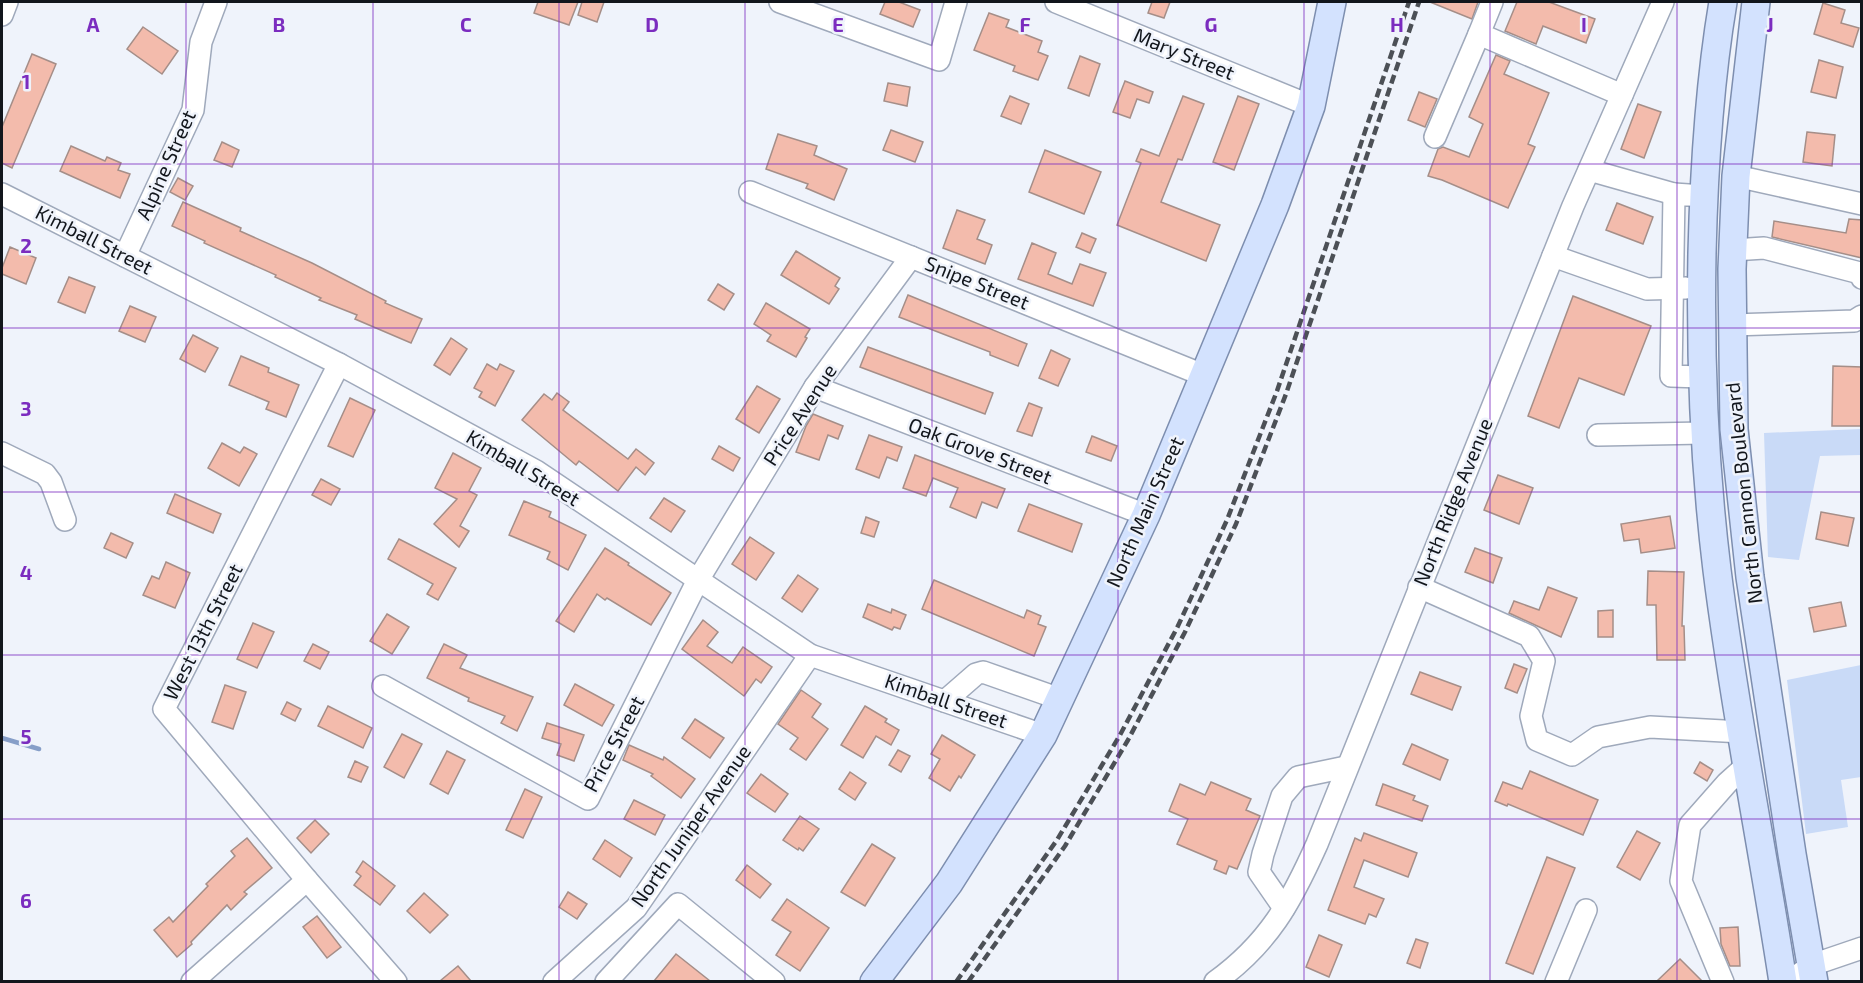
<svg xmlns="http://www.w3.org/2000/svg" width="1863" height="983" viewBox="0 0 1863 983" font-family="'Exo 2',sans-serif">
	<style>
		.green { fill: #c9daf7 }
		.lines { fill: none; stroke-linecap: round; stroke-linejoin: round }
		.stream { stroke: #869ec8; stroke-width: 4.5 }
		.building { fill: #f3bbac; stroke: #a58e88; stroke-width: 1.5 }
		.minor-casing { stroke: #9fa9bb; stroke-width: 24 }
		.major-casing { stroke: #7d8eaf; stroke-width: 30 }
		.minor { stroke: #fff; stroke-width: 21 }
		.major { stroke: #d3e2fe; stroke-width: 27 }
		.rail { stroke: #4c5056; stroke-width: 4.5; stroke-dasharray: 9 4.5; stroke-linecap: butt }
		.grid { fill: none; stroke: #7b2cbf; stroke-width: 1.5; stroke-opacity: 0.55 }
		.labels { text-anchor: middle; stroke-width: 5; stroke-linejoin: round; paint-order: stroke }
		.street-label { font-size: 20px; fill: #12161c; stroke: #eff3fb }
		.grid-label { font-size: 20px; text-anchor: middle; font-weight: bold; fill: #7b2cbf; stroke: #eff3fb; stroke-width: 5; stroke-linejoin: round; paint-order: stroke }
	</style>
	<rect width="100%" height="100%" fill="#eff3fb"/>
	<g class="green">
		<polygon points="1861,429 1861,455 1820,456 1799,560 1768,557 1764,433"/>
		<polygon points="1861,665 1861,777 1841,780 1848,827 1806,834 1787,680"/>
	</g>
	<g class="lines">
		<polyline class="stream" points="2,738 39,749"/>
	</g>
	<g class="building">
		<polygon points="538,2 578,2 569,25 534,13"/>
		<polygon points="582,2 604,2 597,22 578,15"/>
		<polygon points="885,2 899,2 920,10 913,27 880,14"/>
		<polygon points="1152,2 1170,2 1164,18 1148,13"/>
		<polygon points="1430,2 1478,2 1472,19"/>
		<polygon points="1517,2 1549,2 1595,19 1586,43 1543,26 1536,44 1505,31"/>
		<polygon points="1823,3 1845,10 1841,23 1859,28 1853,47 1814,34"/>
		<polygon points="989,13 1009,20 1006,27 1042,41 1038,52 1048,56 1038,80 1013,71 1015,66 974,50"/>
		<polygon points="143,27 178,51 162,74 127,49"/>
		<polygon points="32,54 56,64 12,168 2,163 2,127"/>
		<polygon points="1496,55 1510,61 1504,74 1549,93 1528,144 1535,147 1508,208 1442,180 1428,176 1438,149 1443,147 1469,157 1483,124 1469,117"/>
		<polygon points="1080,56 1100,64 1089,96 1068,88"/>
		<polygon points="1819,60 1843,67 1836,98 1811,92"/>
		<polygon points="1125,81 1153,92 1149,103 1137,99 1130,118 1113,112"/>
		<polygon points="888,83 910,87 907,106 884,101"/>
		<polygon points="1419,92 1437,99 1425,127 1408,120"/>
		<polygon points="1010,96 1029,104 1021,124 1001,116"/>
		<polygon points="1183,96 1204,104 1182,160 1178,159 1161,202 1220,225 1206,261 1117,225 1141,163 1136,161 1141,149 1159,156"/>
		<polygon points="1238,96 1259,104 1234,170 1213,162"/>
		<polygon points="1638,104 1661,112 1644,158 1621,149"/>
		<polygon points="891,130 923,142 915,162 883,150"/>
		<polygon points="1807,132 1835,135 1832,166 1803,162"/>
		<polygon points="778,134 817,146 814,155 847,169 834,200 806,188 808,184 766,169"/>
		<polygon points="222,142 239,150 232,167 214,160"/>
		<polygon points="71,146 105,161 107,157 121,163 118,170 130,174 120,198 60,171"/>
		<polygon points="1045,150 1101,172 1084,214 1029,192"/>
		<polygon points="178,178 193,186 185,200 170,192"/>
		<polygon points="183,202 241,228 240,231 312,263 386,301 385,303 422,319 411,343 355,319 357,315 319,300 321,298 275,277 276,275 204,243 205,241 172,226"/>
		<polygon points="1617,203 1653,217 1643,244 1606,230"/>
		<polygon points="957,210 985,220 977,239 992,245 985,264 943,248"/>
		<polygon points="1849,219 1862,220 1862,258 1772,237 1774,221 1846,233"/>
		<polygon points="1082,233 1096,239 1090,253 1076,247"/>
		<polygon points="1032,243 1056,253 1048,274 1072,284 1080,264 1106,273 1093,306 1018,279"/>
		<polygon points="10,247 36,258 26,284 2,274 2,268"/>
		<polygon points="796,251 840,278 835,286 839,289 829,304 781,275"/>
		<polygon points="69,277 95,287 85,313 58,302"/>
		<polygon points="718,284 734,294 724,310 708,300"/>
		<polygon points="908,295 1027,344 1018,366 990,355 990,352 899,317"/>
		<polygon points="1573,296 1651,326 1624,395 1579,378 1559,428 1528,416"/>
		<polygon points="766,303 810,329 805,337 807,338 796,357 767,341 771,335 754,324"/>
		<polygon points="130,306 156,317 145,342 119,331"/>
		<polygon points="193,335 218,348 205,372 180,359"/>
		<polygon points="451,338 467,349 450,375 434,365"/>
		<polygon points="868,347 993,393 985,414 860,367"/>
		<polygon points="1051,350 1070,359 1058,386 1039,378"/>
		<polygon points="241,356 269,368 268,372 299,385 286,417 266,409 269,402 229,385"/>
		<polygon points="487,364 497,370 500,364 514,371 495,406 479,397 482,392 474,388"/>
		<polygon points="1833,366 1862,367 1862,426 1832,426"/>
		<polygon points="757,386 780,399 759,433 736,419"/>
		<polygon points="557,393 569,402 563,410 628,459 636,449 654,463 645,475 636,467 618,491 579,461 576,465 522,420 544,394 552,400"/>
		<polygon points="350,398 375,410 353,457 328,446"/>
		<polygon points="1029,403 1042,408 1032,436 1017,431"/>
		<polygon points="813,414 843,426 838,439 828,435 819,460 796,452 806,426"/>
		<polygon points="869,435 902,447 897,461 887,457 879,478 856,469"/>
		<polygon points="1092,436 1117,446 1111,461 1086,452"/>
		<polygon points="222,443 240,453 244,447 257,454 239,486 208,468"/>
		<polygon points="719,446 740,458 733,471 712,459"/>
		<polygon points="453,453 481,468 469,491 477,495 460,526 469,531 459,547 434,524 457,499 435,488"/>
		<polygon points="915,455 1005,489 997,508 982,502 976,518 950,507 958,488 933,478 926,496 903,488"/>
		<polygon points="1498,475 1533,488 1519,524 1484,510"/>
		<polygon points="321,479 340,489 331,505 312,495"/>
		<polygon points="175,494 221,514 213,533 167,513"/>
		<polygon points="664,498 685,511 671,532 650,518"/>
		<polygon points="524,501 551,512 549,517 586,535 568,570 547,559 550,552 509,535"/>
		<polygon points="1029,504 1082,524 1072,552 1018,531"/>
		<polygon points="1821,512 1854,518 1848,546 1816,539"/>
		<polygon points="1670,516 1675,548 1641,553 1639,539 1624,541 1621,524"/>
		<polygon points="866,517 879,522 874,537 861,533"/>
		<polygon points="111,533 133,543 126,558 104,548"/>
		<polygon points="750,537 774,553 756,580 732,564"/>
		<polygon points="399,539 456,568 438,600 427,594 433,584 388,559"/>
		<polygon points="605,548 629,563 628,565 671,593 651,625 607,598 605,600 597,594 574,632 556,621"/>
		<polygon points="1475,548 1502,558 1493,583 1465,572"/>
		<polygon points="166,562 190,573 175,608 143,595 152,576 159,579"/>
		<polygon points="1648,571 1684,572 1682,626 1684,626 1685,660 1657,660 1656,605 1647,605"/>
		<polygon points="798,575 818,589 802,612 782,598"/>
		<polygon points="934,580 1024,618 1027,610 1041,616 1038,624 1046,627 1034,656 922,609"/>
		<polygon points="1548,587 1577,598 1561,637 1509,613 1514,601 1539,610"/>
		<polygon points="1841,602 1846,626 1814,632 1809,608"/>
		<polygon points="868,604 891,613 892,609 906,615 900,629 894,627 892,630 863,617"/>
		<polygon points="1613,610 1613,637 1598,637 1598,611"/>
		<polygon points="387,614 409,627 392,654 370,641"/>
		<polygon points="703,620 718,632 707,646 732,663 743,647 772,667 761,683 756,679 744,696 682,649"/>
		<polygon points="253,623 274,632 257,668 237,659"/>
		<polygon points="313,644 329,652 320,669 304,661"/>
		<polygon points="444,644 467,655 460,668 533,697 517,731 501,723 505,716 468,701 469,698 427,678"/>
		<polygon points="1514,664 1527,669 1517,693 1505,688"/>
		<polygon points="1420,672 1461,687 1452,710 1411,694"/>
		<polygon points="575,684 614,705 602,726 564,705"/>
		<polygon points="225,685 246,692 233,729 212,722"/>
		<polygon points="801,690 821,704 812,717 828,729 806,760 790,749 798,738 778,724"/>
		<polygon points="287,702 301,709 295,721 281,714"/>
		<polygon points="328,706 372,728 363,748 318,726"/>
		<polygon points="865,706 887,719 885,722 899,730 891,745 876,736 863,758 841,745"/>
		<polygon points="695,719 724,738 710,758 682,738"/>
		<polygon points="547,723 584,735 574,761 557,755 561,744 542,738"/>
		<polygon points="402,734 422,744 404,778 384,767"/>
		<polygon points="942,735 975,755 961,778 959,776 950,791 929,778 940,759 931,754"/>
		<polygon points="1412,744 1448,760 1440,780 1403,764"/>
		<polygon points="629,745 663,760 664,757 695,779 681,798 651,776 653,774 623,760"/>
		<polygon points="898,750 910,756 901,772 889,765"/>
		<polygon points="447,751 465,760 448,794 430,784"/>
		<polygon points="355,761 368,767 361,782 348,777"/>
		<polygon points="1700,762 1713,770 1707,781 1694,773"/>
		<polygon points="1530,771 1598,800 1583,835 1508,804 1507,806 1495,801 1503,782 1522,789"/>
		<polygon points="850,772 866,783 855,800 839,789"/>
		<polygon points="761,774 788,794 775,812 747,793"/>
		<polygon points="1211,782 1251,799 1246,810 1260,816 1237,869 1229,866 1226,874 1214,869 1217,861 1177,844 1188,819 1169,811 1180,784 1205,795"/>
		<polygon points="1383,784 1415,796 1413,800 1428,806 1422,821 1376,805"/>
		<polygon points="525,789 542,797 523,838 506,830"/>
		<polygon points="634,800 665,815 655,835 624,819"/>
		<polygon points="800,816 819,829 803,851 799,848 798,850 783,840"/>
		<polygon points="315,820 329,834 311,853 297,838"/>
		<polygon points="1637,831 1660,843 1640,880 1617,867"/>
		<polygon points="1364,833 1417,853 1408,877 1364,860 1354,887 1384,899 1376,917 1369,914 1365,924 1328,910 1355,838 1361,841"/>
		<polygon points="247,838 272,868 244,892 247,894 231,910 227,905 191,942 192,944 177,957 154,930 169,917 173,922 208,886 206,884 235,856 231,851"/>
		<polygon points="605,840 632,858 620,877 593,859"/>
		<polygon points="872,844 895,858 865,906 841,892"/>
		<polygon points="1547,857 1575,868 1533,974 1506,963"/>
		<polygon points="363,861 395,886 380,905 354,885 361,876 356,872"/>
		<polygon points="747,865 771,884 760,898 736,880"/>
		<polygon points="568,892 587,904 577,919 559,907"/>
		<polygon points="424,893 448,915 430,933 407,911"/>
		<polygon points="787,899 829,928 800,971 776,955 791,932 772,920"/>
		<polygon points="317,916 341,947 327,958 303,927"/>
		<polygon points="1738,927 1740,966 1730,966 1721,944 1720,928"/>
		<polygon points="1319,935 1342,945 1329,977 1306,967"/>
		<polygon points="1416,939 1428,943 1420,968 1407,963"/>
		<polygon points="676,954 710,981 654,981"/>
		<polygon points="1680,959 1702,981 1657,981"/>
		<polygon points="458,966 471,981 440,981"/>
	</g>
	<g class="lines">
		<g class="minor-casing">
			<g id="minor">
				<polyline points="780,2 939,60 956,2"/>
				<polyline points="1056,2 1311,106"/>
				<polyline points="1492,2 1479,34 1622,95"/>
				<polyline points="2,15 7,2"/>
				<polyline points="1435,137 1479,34"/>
				<polyline points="1589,170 1674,194"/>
				<polyline points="1736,176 1862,204"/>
				<polyline points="750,192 1203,375"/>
				<polyline points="2,194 339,364 536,471 810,655 1043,735"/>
				<polyline points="1733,250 1764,248 1860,273 1862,278"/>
				<polyline points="125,256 193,110 201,42 216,2"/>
				<polyline points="1553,256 1647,289 1686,288"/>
				<polyline points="1732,325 1854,321 1862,316"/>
				<polyline points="339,364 164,709 307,880 396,982"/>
				<polyline points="1701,377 1671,376 1674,194 1703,196"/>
				<polyline points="815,387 1146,515"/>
				<polyline points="1598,435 1704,433"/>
				<polyline points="2,453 45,474 51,482 65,520"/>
				<polyline points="1419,587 1529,636 1544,661 1531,716 1537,740 1572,755 1598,737 1650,727 1742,732"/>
				<polyline points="383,686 588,799 698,580 815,387 911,257"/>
				<polyline points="945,701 976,674 983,672 1060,699"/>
				<polyline points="1284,908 1259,872 1263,854 1282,796 1298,777 1346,767"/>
				<polyline points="192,982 307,880"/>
				<polyline points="554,982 636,908 810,655"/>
				<polyline points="606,982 678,904 774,982"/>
				<path d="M 1215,982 C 1269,943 1291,902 1317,844 L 1573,206 L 1663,2"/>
				<polyline points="1556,982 1586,910"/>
				<polyline points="1723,982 1681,881 1690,825 1727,783 1747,765"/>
				<polyline points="1788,982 1812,965 1862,948"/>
			</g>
		</g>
		<g class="major-casing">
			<g id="major">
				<path d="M 1723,2 C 1709,85 1704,169 1702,253 C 1700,360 1704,464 1717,570 C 1734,708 1762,844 1783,982"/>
				<polyline points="1756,2 1736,176 1732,269 1734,429 1750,577 1792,854 1814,982"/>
				<polyline points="874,982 949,883 1043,735 1146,515 1275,205 1311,106 1332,2"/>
			</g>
		</g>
		<use href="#minor" class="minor"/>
		<use href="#major" class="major"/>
		<g class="rail">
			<polyline points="956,982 1057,840 1120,735 1177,628 1227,520 1277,391 1409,2"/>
			<polyline points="968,982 1065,846 1128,740 1185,632 1236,524 1286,394 1419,2"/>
		</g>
	</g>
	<path class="grid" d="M 186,2 L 186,982M 373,2 L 373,982M 559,2 L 559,982M 745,2 L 745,982M 932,2 L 932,982M 1118,2 L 1118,982M 1304,2 L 1304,982M 1490,2 L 1490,982M 1677,2 L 1677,982M 2,164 L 1862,164M 2,328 L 1862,328M 2,492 L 1862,492M 2,655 L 1862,655M 2,819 L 1862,819"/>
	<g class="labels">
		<g class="street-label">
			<text transform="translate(1184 54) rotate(22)" y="7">Mary Street</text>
			<text transform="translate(166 165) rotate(-66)" y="7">Alpine Street</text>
			<text transform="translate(94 240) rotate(27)" y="7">Kimball Street</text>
			<text transform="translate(977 283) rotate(22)" y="7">Snipe Street</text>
			<text transform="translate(800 415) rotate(-57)" y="7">Price Avenue</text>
			<text transform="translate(980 451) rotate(21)" y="7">Oak Grove Street</text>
			<text transform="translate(523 468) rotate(31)" y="7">Kimball Street</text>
			<text transform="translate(1744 493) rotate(-96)" y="7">North Cannon Boulevard</text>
			<text transform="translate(1453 502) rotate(-68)" y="7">North Ridge Avenue</text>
			<text transform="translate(1145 512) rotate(-66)" y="7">North Main Street</text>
			<text transform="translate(203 632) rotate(-63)" y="7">West 13th Street</text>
			<text transform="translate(946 701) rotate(19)" y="7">Kimball Street</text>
			<text transform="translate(614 744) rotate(-62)" y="7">Price Street</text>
			<text transform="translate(691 826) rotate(-55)" y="7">North Juniper Avenue</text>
		</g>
	</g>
	<g class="grid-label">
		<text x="93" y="32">A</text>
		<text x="279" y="32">B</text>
		<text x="466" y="32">C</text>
		<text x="652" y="32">D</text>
		<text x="838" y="32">E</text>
		<text x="1025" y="32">F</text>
		<text x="1211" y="32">G</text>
		<text x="1397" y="32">H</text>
		<text x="1584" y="32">I</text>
		<text x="1770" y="32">J</text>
		<text x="26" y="89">1</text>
		<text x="26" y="253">2</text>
		<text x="26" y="416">3</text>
		<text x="26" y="580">4</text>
		<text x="26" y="744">5</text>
		<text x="26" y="908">6</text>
	</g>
	<rect width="1863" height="983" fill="none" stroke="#12161c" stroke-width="6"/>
</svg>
